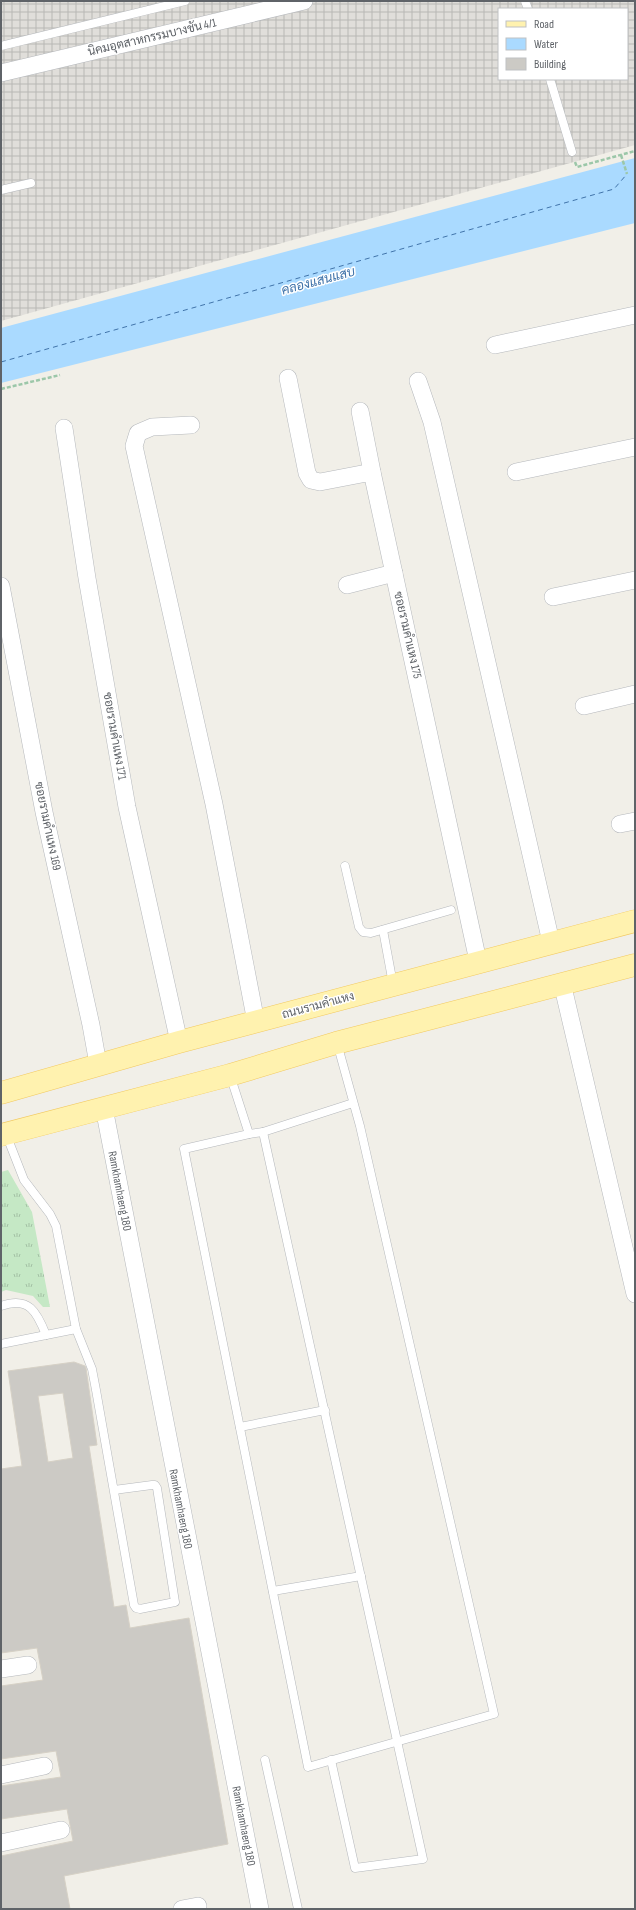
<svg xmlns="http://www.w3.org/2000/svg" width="636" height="1910" viewBox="0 0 636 1910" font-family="'Sofia Sans Condensed',Sarabun,sans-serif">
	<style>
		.industrial { fill: url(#industrial-grid); fill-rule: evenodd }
		.grass { fill: url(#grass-tufts) }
		.water { fill: #aadaff }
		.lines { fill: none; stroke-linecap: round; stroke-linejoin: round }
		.ferry { stroke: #4174aa; stroke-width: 1; stroke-dasharray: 5 4; stroke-linecap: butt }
		.building { fill: #cccac5; stroke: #d6d1c6; fill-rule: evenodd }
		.lane-casing { stroke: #b5b8bc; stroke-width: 9 }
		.street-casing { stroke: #b5b8bc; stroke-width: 18 }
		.primary-casing { stroke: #f2c960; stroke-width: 23 }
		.path { stroke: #9cc7a9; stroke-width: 2.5; stroke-dasharray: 4 2; stroke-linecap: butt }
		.lane { stroke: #fff; stroke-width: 8 }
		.street { stroke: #fff; stroke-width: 17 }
		.primary { stroke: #fff2af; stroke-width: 22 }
		.labels { text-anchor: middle; stroke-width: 3; stroke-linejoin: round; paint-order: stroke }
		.street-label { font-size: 12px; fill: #5f6368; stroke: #fff }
		.water-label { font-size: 13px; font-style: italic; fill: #4174aa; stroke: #fff }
	</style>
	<defs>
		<pattern id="industrial-grid" width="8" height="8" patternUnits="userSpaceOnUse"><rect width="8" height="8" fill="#e0deda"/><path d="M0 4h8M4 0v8" fill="none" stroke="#b9b8b5"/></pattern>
		<pattern id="grass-tufts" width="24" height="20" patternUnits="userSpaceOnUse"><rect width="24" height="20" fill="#c5e8c5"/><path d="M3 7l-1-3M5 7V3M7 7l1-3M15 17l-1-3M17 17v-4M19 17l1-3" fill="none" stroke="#a3c0a4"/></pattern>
	</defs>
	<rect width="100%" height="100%" fill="#f1efe8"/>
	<path class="industrial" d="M 1,1 L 635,1 L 635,145 L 1,321 ZM 499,9 L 627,9 L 627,79 L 499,79 Z"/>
	<polygon class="grass" points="8,1170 32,1212 50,1307 43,1307 33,1296 6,1290 1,1292 1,1172"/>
	<polygon class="water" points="635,158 635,223 1,383 1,328"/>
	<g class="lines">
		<polyline class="ferry" points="1,362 614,189 627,174"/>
	</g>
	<path class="building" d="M 74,1362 L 85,1366 L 86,1368 L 97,1445 L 89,1446 L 114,1607 L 126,1605 L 130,1628 L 189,1618 L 228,1844 L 64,1876 L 70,1909 L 1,1909 L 1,1856 L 73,1841 L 67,1809 L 1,1819 L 1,1786 L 61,1777 L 56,1751 L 1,1759 L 1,1686 L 43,1680 L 37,1648 L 1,1653 L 1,1469 L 22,1466 L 8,1371 ZM 63,1393 L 73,1458 L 48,1462 L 38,1396 Z"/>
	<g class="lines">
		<g class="lane-casing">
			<g id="lane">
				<polyline points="525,1 528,9"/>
				<polyline points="1,46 185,1"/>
				<polyline points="550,79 572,152"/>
				<polyline points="1,190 31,183"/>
				<polyline points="345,866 359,927 363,932 371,933 451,910"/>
				<polyline points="383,930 393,984"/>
				<polyline points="230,1075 249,1134"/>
				<polyline points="263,1132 249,1134 184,1149 308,1767 494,1714 360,1126 337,1043"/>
				<polyline points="6,1134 24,1180 50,1214 56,1226 76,1329 92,1369 96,1390 134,1605 136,1608 140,1609 175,1602 157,1488 155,1485 152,1485 114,1490"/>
				<path d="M 1,1306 C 29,1296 37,1312 46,1335"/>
				<polyline points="1,1344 76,1329"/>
				<polyline points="240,1427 325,1410"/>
				<polyline points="273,1591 361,1576"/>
				<polyline points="265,1760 298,1909"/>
				<polyline points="331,1760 355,1868 423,1859 263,1132 353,1103"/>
			</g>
		</g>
		<g class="street-casing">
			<g id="street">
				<polyline points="1,73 304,1"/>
				<polyline points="495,345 635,315"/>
				<polyline points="288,378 307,473 311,480 320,482 372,472 478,961"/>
				<polyline points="418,381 432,422 551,942"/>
				<polyline points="360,411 372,472"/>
				<polyline points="191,425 152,427 138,433 134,446 214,804 256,1022"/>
				<polyline points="64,428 87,578 127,807 179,1042"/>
				<polyline points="516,472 635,447"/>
				<polyline points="347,585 394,573"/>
				<polyline points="1,586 44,812 91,1025 98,1064"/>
				<polyline points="553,597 635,580"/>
				<polyline points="584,706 635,694"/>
				<polyline points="620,824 635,821"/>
				<polyline points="562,983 635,1294"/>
				<polyline points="104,1108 260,1909"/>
				<polyline points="1,1669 28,1665"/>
				<polyline points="1,1775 44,1766"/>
				<polyline points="1,1843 61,1830"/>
				<polyline points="182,1909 198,1906"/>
			</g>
		</g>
		<g class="primary-casing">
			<g id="primary">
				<polyline points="1,1093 179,1042 635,921"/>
				<polyline points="1,1135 230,1075 336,1043 635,965"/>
			</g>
		</g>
		<g class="path">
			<polyline points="621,155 627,174"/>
			<polyline points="575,162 577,167 635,151"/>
			<polyline points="1,389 60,375"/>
		</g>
		<use href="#lane" class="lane"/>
		<use href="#street" class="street"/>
		<use href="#primary" class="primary"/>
	</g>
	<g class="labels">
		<g class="street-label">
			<text transform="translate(152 37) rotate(-13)" y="4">นิคมอุตสาหกรรมบางชัน 4/1</text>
			<text transform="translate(408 635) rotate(77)" y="4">ซอยรามคำแหง 175</text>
			<text transform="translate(115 736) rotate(80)" y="4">ซอยรามคำแหง 171</text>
			<text transform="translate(48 826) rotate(78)" y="4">ซอยรามคำแหง 169</text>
			<text transform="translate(318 1005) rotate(-15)" y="4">ถนนรามคำแหง</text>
			<text transform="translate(120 1191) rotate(79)" y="4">Ramkhamhaeng 180</text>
			<text transform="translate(181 1509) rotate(79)" y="4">Ramkhamhaeng 180</text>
			<text transform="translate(244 1826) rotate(79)" y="4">Ramkhamhaeng 180</text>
		</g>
		<g class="water-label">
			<text transform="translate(318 280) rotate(-15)" y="5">คลองแสนแสบ</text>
		</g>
	</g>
	<rect width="636" height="1910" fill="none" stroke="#5f6368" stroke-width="4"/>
	<rect x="498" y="8" width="130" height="72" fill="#ffffff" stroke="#bfc1c3"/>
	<rect x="506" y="21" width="20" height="6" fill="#fff2af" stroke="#bfc1c3"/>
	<text x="534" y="28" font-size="12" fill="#5f6368">Road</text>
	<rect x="506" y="38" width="20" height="12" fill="#aadaff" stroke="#bfc1c3"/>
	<text x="534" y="48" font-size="12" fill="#5f6368">Water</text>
	<rect x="506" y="58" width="20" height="12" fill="#cccac5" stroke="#bfc1c3"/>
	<text x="534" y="68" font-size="12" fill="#5f6368">Building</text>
</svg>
